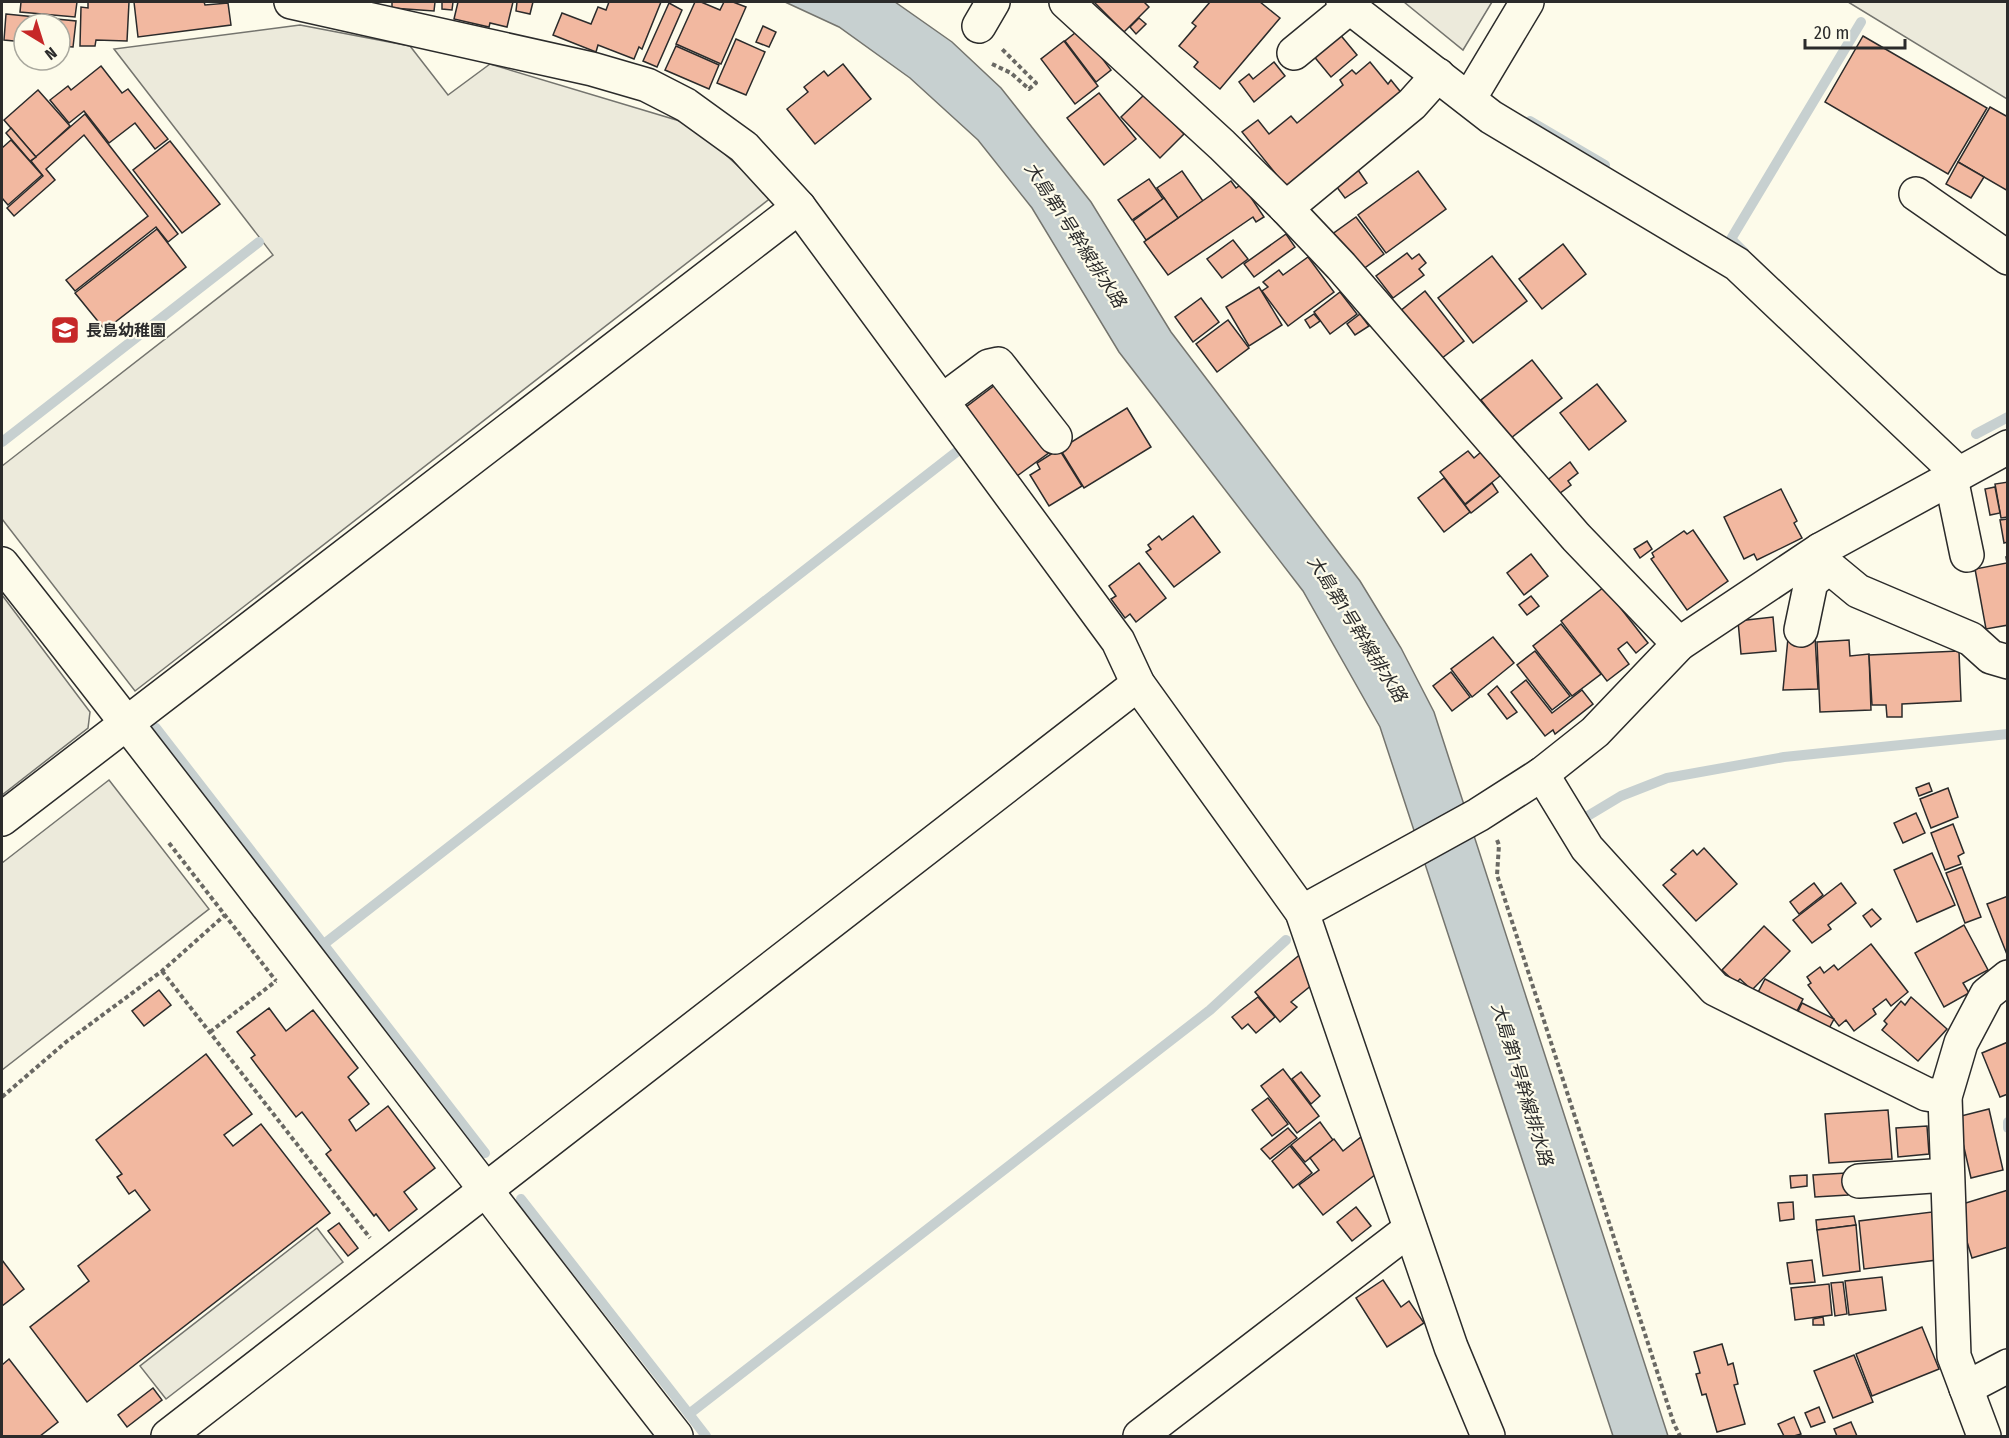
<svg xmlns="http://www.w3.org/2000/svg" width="2009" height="1438" viewBox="0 0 2009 1438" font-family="'Fira Sans Condensed','Noto Sans JP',sans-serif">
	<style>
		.parking { fill: #eceadb; stroke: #74746e; stroke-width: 1.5 }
		.water { fill: #c7d0d0; stroke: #74746e; stroke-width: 1.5 }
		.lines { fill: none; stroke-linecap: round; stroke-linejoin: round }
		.stream { stroke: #c7d0d0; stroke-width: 10 }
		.building { fill: #f2b8a0; stroke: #2b2b2b; stroke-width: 1.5 }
		.minor-casing { stroke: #2b2b2b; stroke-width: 36 }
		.path { stroke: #6a6964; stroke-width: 4; stroke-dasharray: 4.5 3; stroke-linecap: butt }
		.minor { stroke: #fdfbea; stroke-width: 33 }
		.labels { text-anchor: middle; stroke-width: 4.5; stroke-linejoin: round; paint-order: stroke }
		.poi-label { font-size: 16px; font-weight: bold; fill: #2b2b2b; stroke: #fdfbea; text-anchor: start }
		.water-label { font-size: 18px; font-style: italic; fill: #2b2b2b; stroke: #fdfbea }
	</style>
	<rect width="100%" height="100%" fill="#fdfbea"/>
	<g class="parking">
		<polygon points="1404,2 1492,2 1463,50"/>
		<polygon points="1848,2 2007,2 2007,99"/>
		<polygon points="300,25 410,46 448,95 490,64 693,125 772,197 135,691 2,519 2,466 273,255 114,49"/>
		<polygon points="2,595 90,712 88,728 2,795"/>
		<polygon points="109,780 209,909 2,1070 2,863"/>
		<polygon points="317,1228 343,1262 166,1399 140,1366"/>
	</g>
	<polygon class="water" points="785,2 895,2 952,42 1001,88 1091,202 1171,332 1360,581 1401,648 1434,712 1668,1436 1613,1436 1380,727 1303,591 1119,352 1032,208 978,140 910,78 839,27"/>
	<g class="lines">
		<g class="stream">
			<polyline points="1530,121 1605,165"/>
			<polyline points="1744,252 1731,239 1861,22"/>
			<polyline points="1976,434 2008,417"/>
			<polyline points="2,442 259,242"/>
			<polyline points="156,728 485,1153"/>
			<polyline points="1586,817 1621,796 1667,778 1784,757 2008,734"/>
			<polyline points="324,944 959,450"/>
			<polyline points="2008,1122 2008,1128"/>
			<polyline points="521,1199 689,1414"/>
			<polyline points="706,1436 689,1414 1210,1010 1286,940"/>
		</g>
	</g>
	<g class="building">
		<polygon points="21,2 81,2 77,2 75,17 20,12"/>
		<polygon points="88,2 129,2 127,41 96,40 95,46 80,46 81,7 88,8"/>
		<polygon points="134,2 204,2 205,5 228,3 231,25 138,37"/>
		<polygon points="392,2 435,2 434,11 392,8"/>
		<polygon points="442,2 453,2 452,10 442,9"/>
		<polygon points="458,2 513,2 507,27 490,23 489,27 454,19"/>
		<polygon points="517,2 533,2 530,14 516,11"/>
		<polygon points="609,2 661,2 642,49 639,47 634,59 598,45 596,52 553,35 562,13 591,24 598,7 606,10"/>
		<polygon points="695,2 701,2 720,10 724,2 733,2 746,7 721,64 676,44"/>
		<polygon points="1094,2 1144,2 1149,7 1124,32"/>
		<polygon points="1210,2 1260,2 1280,18 1220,89 1194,67 1198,62 1179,46 1196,26 1192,23"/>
		<polygon points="669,3 682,10 657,67 643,61"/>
		<polygon points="6,14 76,21 73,47 60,46 60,24 24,24 24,42 4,40"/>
		<polygon points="1139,18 1146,24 1136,34 1130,27"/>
		<polygon points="763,26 776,32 769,47 756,42"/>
		<polygon points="1080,29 1111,70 1096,82 1065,41"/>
		<polygon points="1338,32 1357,55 1331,77 1312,54"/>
		<polygon points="1863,36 1987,108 1948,174 1825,102"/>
		<polygon points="736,39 765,52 746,95 717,83"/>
		<polygon points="1064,41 1098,86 1075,104 1041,59"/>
		<polygon points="676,46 719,65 709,89 665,70"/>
		<polygon points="1274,62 1285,76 1254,102 1239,82 1249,74 1253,79"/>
		<polygon points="1370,62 1388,84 1391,80 1403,95 1288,189 1242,132 1258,120 1269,134 1291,116 1297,123 1343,85 1340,80 1352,70 1356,74"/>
		<polygon points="843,64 871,99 815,144 787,109 808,92 804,87 824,71 828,76"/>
		<polygon points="101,66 122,93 128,89 168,139 155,149 135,123 109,143 84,111 69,123 50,100 68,86 71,90"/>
		<polygon points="38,90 70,126 36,157 4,120"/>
		<polygon points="1099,93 1136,139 1104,165 1067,118"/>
		<polygon points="1145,94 1184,134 1160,158 1121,117"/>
		<polygon points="1990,107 2008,117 2008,191 1958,162"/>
		<polygon points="85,114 178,234 168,242 156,227 75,291 66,280 148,216 84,135 46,169 55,180 14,216 7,208 43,176 31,161"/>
		<polygon points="11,128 36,157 30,161 6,133"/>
		<polygon points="11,140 42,175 8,205 2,198 2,148"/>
		<polygon points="170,141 220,204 182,233 133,170"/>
		<polygon points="1958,162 1984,177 1971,198 1946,184"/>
		<polygon points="1358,170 1367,183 1345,198 1336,186"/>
		<polygon points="1182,171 1203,201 1178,218 1157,188"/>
		<polygon points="1418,171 1446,209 1386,253 1358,215"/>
		<polygon points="1149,179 1163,199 1132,220 1118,200"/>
		<polygon points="1231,181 1236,188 1242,184 1264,217 1256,222 1253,217 1168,275 1144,242"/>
		<polygon points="1164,198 1178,218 1146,240 1133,221"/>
		<polygon points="1356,217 1384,254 1359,272 1331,235"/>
		<polygon points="157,229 186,267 105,330 75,293"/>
		<polygon points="1286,234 1295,247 1254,277 1244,264"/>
		<polygon points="1233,240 1248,259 1222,278 1207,259"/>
		<polygon points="1563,244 1586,274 1542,309 1519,279"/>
		<polygon points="1407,253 1412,259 1419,254 1426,263 1419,269 1424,275 1393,298 1376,276"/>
		<polygon points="1492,256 1527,301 1473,343 1438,298"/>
		<polygon points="1308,257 1334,292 1288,326 1262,291 1268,287 1263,282 1279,270 1283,275"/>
		<polygon points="1259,287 1282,325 1249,346 1226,307"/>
		<polygon points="1425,291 1464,341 1437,362 1399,312"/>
		<polygon points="1340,292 1357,314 1330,334 1314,312"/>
		<polygon points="1201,298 1219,322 1193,342 1175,317"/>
		<polygon points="1314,314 1320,321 1310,328 1305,320"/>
		<polygon points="1360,314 1369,326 1355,335 1347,324"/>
		<polygon points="1228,320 1249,348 1217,372 1196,344"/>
		<polygon points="1532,360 1562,398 1511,438 1481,400"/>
		<polygon points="999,382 1050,452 1017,476 966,407"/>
		<polygon points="1597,384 1626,421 1589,450 1560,413"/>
		<polygon points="1127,408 1151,447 1084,488 1060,449"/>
		<polygon points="1059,449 1082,486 1049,506 1030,475 1040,469 1037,463"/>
		<polygon points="1468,451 1474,458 1481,452 1500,476 1465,504 1440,472"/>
		<polygon points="1570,462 1578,473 1568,481 1571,485 1556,496 1545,482"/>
		<polygon points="1444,478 1470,512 1444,532 1418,498"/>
		<polygon points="2008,482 2008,517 2001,518 1995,484"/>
		<polygon points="1492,483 1498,492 1471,513 1465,505"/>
		<polygon points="1995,487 2000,513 1990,515 1985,489"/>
		<polygon points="1781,489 1797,521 1794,523 1802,538 1757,560 1754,554 1744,559 1724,517"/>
		<polygon points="1193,516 1220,552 1174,587 1146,552 1151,549 1148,545 1159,536 1162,540"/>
		<polygon points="2008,519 2008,542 2004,543 2000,520"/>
		<polygon points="1693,530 1728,581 1687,610 1651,559 1654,557 1652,553 1684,531 1687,534"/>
		<polygon points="1647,541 1652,549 1640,558 1634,549"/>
		<polygon points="1531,554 1548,576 1524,595 1507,573"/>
		<polygon points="2006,557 2008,557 2008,625 1986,629 1975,569 2007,563"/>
		<polygon points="1139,563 1166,598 1136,622 1130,614 1125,618 1111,599 1116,596 1109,586"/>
		<polygon points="1604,587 1648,643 1636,653 1627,642 1618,649 1629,664 1607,681 1561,621"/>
		<polygon points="1531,596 1539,606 1527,615 1519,605"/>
		<polygon points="1773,617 1776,651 1741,654 1738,621"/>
		<polygon points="1561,624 1601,674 1572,696 1533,646"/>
		<polygon points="1815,636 1818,689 1783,690 1788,638"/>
		<polygon points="1493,637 1514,663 1472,697 1451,669"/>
		<polygon points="1849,640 1850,656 1869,654 1871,710 1820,712 1817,642"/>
		<polygon points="1535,651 1570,696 1552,710 1517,665"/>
		<polygon points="1959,651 1961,701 1902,704 1902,717 1887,717 1886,705 1872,705 1869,655"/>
		<polygon points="1451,672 1470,697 1452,711 1433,686"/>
		<polygon points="1526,680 1552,713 1582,690 1593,704 1555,734 1553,730 1545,736 1511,692"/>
		<polygon points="1497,686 1517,712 1507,719 1488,694"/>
		<polygon points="1929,783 1932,791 1919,796 1916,788"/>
		<polygon points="1948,788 1958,817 1931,828 1920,799"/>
		<polygon points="1916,813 1925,833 1903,843 1894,823"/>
		<polygon points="1953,824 1964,853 1958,856 1961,864 1945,870 1931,833"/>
		<polygon points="1704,848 1737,884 1696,921 1663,885 1676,874 1671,870 1693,850 1697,855"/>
		<polygon points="1932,853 1955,905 1917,922 1894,870"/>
		<polygon points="1962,867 1981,917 1965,923 1946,873"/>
		<polygon points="1814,883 1823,895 1799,914 1790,902"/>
		<polygon points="1841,883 1856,903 1828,925 1831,929 1812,943 1793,920"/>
		<polygon points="2008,896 2008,957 1987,904"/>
		<polygon points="1872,909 1881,919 1871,927 1863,916"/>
		<polygon points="1964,925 1988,970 1963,983 1969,993 1944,1007 1915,953"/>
		<polygon points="1764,926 1790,951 1752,990 1740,979 1736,983 1722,970"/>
		<polygon points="1871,944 1908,992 1891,1006 1886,999 1873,1009 1876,1014 1854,1031 1846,1020 1839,1026 1808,985 1811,983 1807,977 1820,967 1824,973 1834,965 1838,970"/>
		<polygon points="1303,952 1313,984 1291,1002 1297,1007 1280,1022 1255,992"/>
		<polygon points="1765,979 1803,999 1793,1019 1754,1000"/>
		<polygon points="159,990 171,1005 144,1026 132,1011"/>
		<polygon points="1258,997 1275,1017 1256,1033 1248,1024 1242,1029 1232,1017"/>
		<polygon points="1911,997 1947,1029 1918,1061 1882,1030 1887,1024 1884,1021 1901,1001 1905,1005"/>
		<polygon points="1802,1003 1834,1019 1825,1036 1794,1020"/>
		<polygon points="269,1008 286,1031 313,1010 358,1068 348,1077 369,1104 349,1120 356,1131 388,1106 435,1168 404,1192 417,1209 389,1231 376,1214 374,1216 326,1154 331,1150 302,1112 296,1117 251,1058 255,1055 237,1032"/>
		<polygon points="2008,1042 2008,1094 2000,1097 1982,1053"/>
		<polygon points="206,1054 252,1114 224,1135 233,1146 261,1124 330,1213 87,1402 30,1327 89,1281 78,1266 150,1210 135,1190 129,1194 117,1177 122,1174 96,1140"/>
		<polygon points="1283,1069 1319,1116 1297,1133 1261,1086"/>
		<polygon points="1301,1072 1320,1096 1311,1104 1292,1079"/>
		<polygon points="1268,1098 1288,1124 1272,1136 1252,1110"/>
		<polygon points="1989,1109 2003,1170 1971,1178 1957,1117"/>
		<polygon points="1888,1110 1892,1159 1829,1163 1825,1114"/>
		<polygon points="1320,1122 1333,1140 1305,1162 1291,1145"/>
		<polygon points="1927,1126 1929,1154 1898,1157 1896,1128"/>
		<polygon points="1288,1128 1297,1138 1270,1159 1261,1149"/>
		<polygon points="1361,1137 1376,1174 1323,1215 1299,1185 1319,1170 1310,1158 1334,1139 1343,1151"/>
		<polygon points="1290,1146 1312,1173 1293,1188 1272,1161"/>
		<polygon points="1846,1173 1848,1195 1815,1197 1813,1175"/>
		<polygon points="1807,1175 1807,1186 1791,1188 1790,1176"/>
		<polygon points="2008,1190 2008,1247 1972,1258 1956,1206"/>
		<polygon points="1793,1202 1794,1219 1780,1221 1778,1203"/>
		<polygon points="1356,1207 1371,1226 1352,1241 1337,1222"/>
		<polygon points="1932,1212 1937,1260 1864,1269 1859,1221"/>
		<polygon points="1854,1216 1856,1225 1817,1230 1816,1220"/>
		<polygon points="339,1223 358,1248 348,1256 328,1231"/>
		<polygon points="1856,1225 1860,1271 1823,1276 1817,1230"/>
		<polygon points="2,1260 24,1289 2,1306"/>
		<polygon points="1812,1260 1815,1282 1790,1284 1787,1263"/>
		<polygon points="1882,1277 1886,1310 1849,1315 1845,1281"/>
		<polygon points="1383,1280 1401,1307 1409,1301 1424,1323 1387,1347 1356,1298"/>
		<polygon points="1843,1282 1847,1314 1835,1316 1831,1283"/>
		<polygon points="1829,1284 1832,1315 1795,1320 1791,1288"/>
		<polygon points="1823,1317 1824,1325 1813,1325 1813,1319"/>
		<polygon points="1922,1327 1939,1369 1872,1396 1856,1354"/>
		<polygon points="1722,1344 1728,1365 1733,1363 1738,1384 1734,1385 1745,1424 1717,1432 1706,1394 1702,1395 1696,1374 1700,1373 1694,1352"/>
		<polygon points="1854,1355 1873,1402 1833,1418 1814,1371"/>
		<polygon points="9,1359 58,1422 40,1436 2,1436 2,1365"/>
		<polygon points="153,1388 162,1400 127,1427 118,1415"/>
		<polygon points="1819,1407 1825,1422 1811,1427 1805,1413"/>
		<polygon points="1794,1417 1801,1434 1794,1436 1784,1436 1778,1424"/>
		<polygon points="1851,1422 1857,1436 1837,1436 1834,1429"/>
	</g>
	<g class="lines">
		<g class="minor-casing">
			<g id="minor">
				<polyline points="291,2 592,69 647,85 686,105 744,147 799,207 1118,641 1138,684 1302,912 1451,1347 1488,1436"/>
				<polyline points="1066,2 1222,145 1286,208 1341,266 1576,537 1679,644"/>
				<polyline points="1343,2 1491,117 1737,264 1959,474"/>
				<polyline points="979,26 993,2"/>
				<polyline points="1294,53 1350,7"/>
				<polyline points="1469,99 1527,2"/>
				<polyline points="1916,194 2008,258"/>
				<polyline points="1286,208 1412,104 1438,75"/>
				<polyline points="942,401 989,366 998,364 1055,437"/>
				<polyline points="1951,478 1967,555"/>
				<polyline points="1820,550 1829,567 1858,591 1971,639 1991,657 2008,662"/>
				<path d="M 2,564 C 230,852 450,1147 676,1436"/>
				<polyline points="1801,630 1811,582 1829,567"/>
				<polyline points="1542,774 1587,848 1715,989 1926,1094 1945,1097"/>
				<polyline points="2,819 799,207"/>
				<polyline points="1302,912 1478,815 1542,774 1595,732 1679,644 1820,550 2008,447"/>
				<polyline points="1859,1181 1947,1175"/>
				<polyline points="1966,1388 2008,1366"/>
				<polyline points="168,1436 1138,684"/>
				<polyline points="1140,1436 1410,1229"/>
				<polyline points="1984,1436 1954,1356 1945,1097 1961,1043 1987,994 2008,977"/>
			</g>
		</g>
		<g class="path">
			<polyline points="992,64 1011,73 1029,89 1036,83 1002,49"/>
			<polyline points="1497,840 1499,845 1497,875 1674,1424 1680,1436"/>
			<polyline points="169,843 276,981"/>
			<polyline points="162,971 370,1238"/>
			<polyline points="210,1032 276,981"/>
			<polyline points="2,1097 66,1042 162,971 225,915"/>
		</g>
		<use href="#minor" class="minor"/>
	</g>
	<defs>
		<g id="school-square" transform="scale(1.5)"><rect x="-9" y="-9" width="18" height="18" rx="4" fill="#c62828" stroke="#fdfbea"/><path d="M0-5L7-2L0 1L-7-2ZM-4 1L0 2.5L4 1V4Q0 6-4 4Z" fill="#fff"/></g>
	</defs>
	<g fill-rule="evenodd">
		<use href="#school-square" x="65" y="330"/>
	</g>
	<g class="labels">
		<g class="poi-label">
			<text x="86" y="336">長島幼稚園</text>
		</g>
		<g class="water-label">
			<text transform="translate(1075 235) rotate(57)" y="6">大島第1号幹線排水路</text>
			<text transform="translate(1357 629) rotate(58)" y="6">大島第1号幹線排水路</text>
			<text transform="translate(1522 1084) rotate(73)" y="6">大島第1号幹線排水路</text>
		</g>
	</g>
	<rect width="2009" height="1438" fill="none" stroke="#2b2b2b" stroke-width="6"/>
	<g transform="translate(42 42) rotate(142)"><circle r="28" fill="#fdfbea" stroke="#a9a89e" stroke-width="1.5"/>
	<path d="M0-4.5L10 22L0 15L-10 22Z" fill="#c62828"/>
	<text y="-9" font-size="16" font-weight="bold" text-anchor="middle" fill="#2b2b2b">N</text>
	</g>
	<path d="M1805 39v9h100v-9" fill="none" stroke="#2b2b2b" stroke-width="3"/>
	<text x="1814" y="39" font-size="18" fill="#2b2b2b" stroke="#fdfbea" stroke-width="4.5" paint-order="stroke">20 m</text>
</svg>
